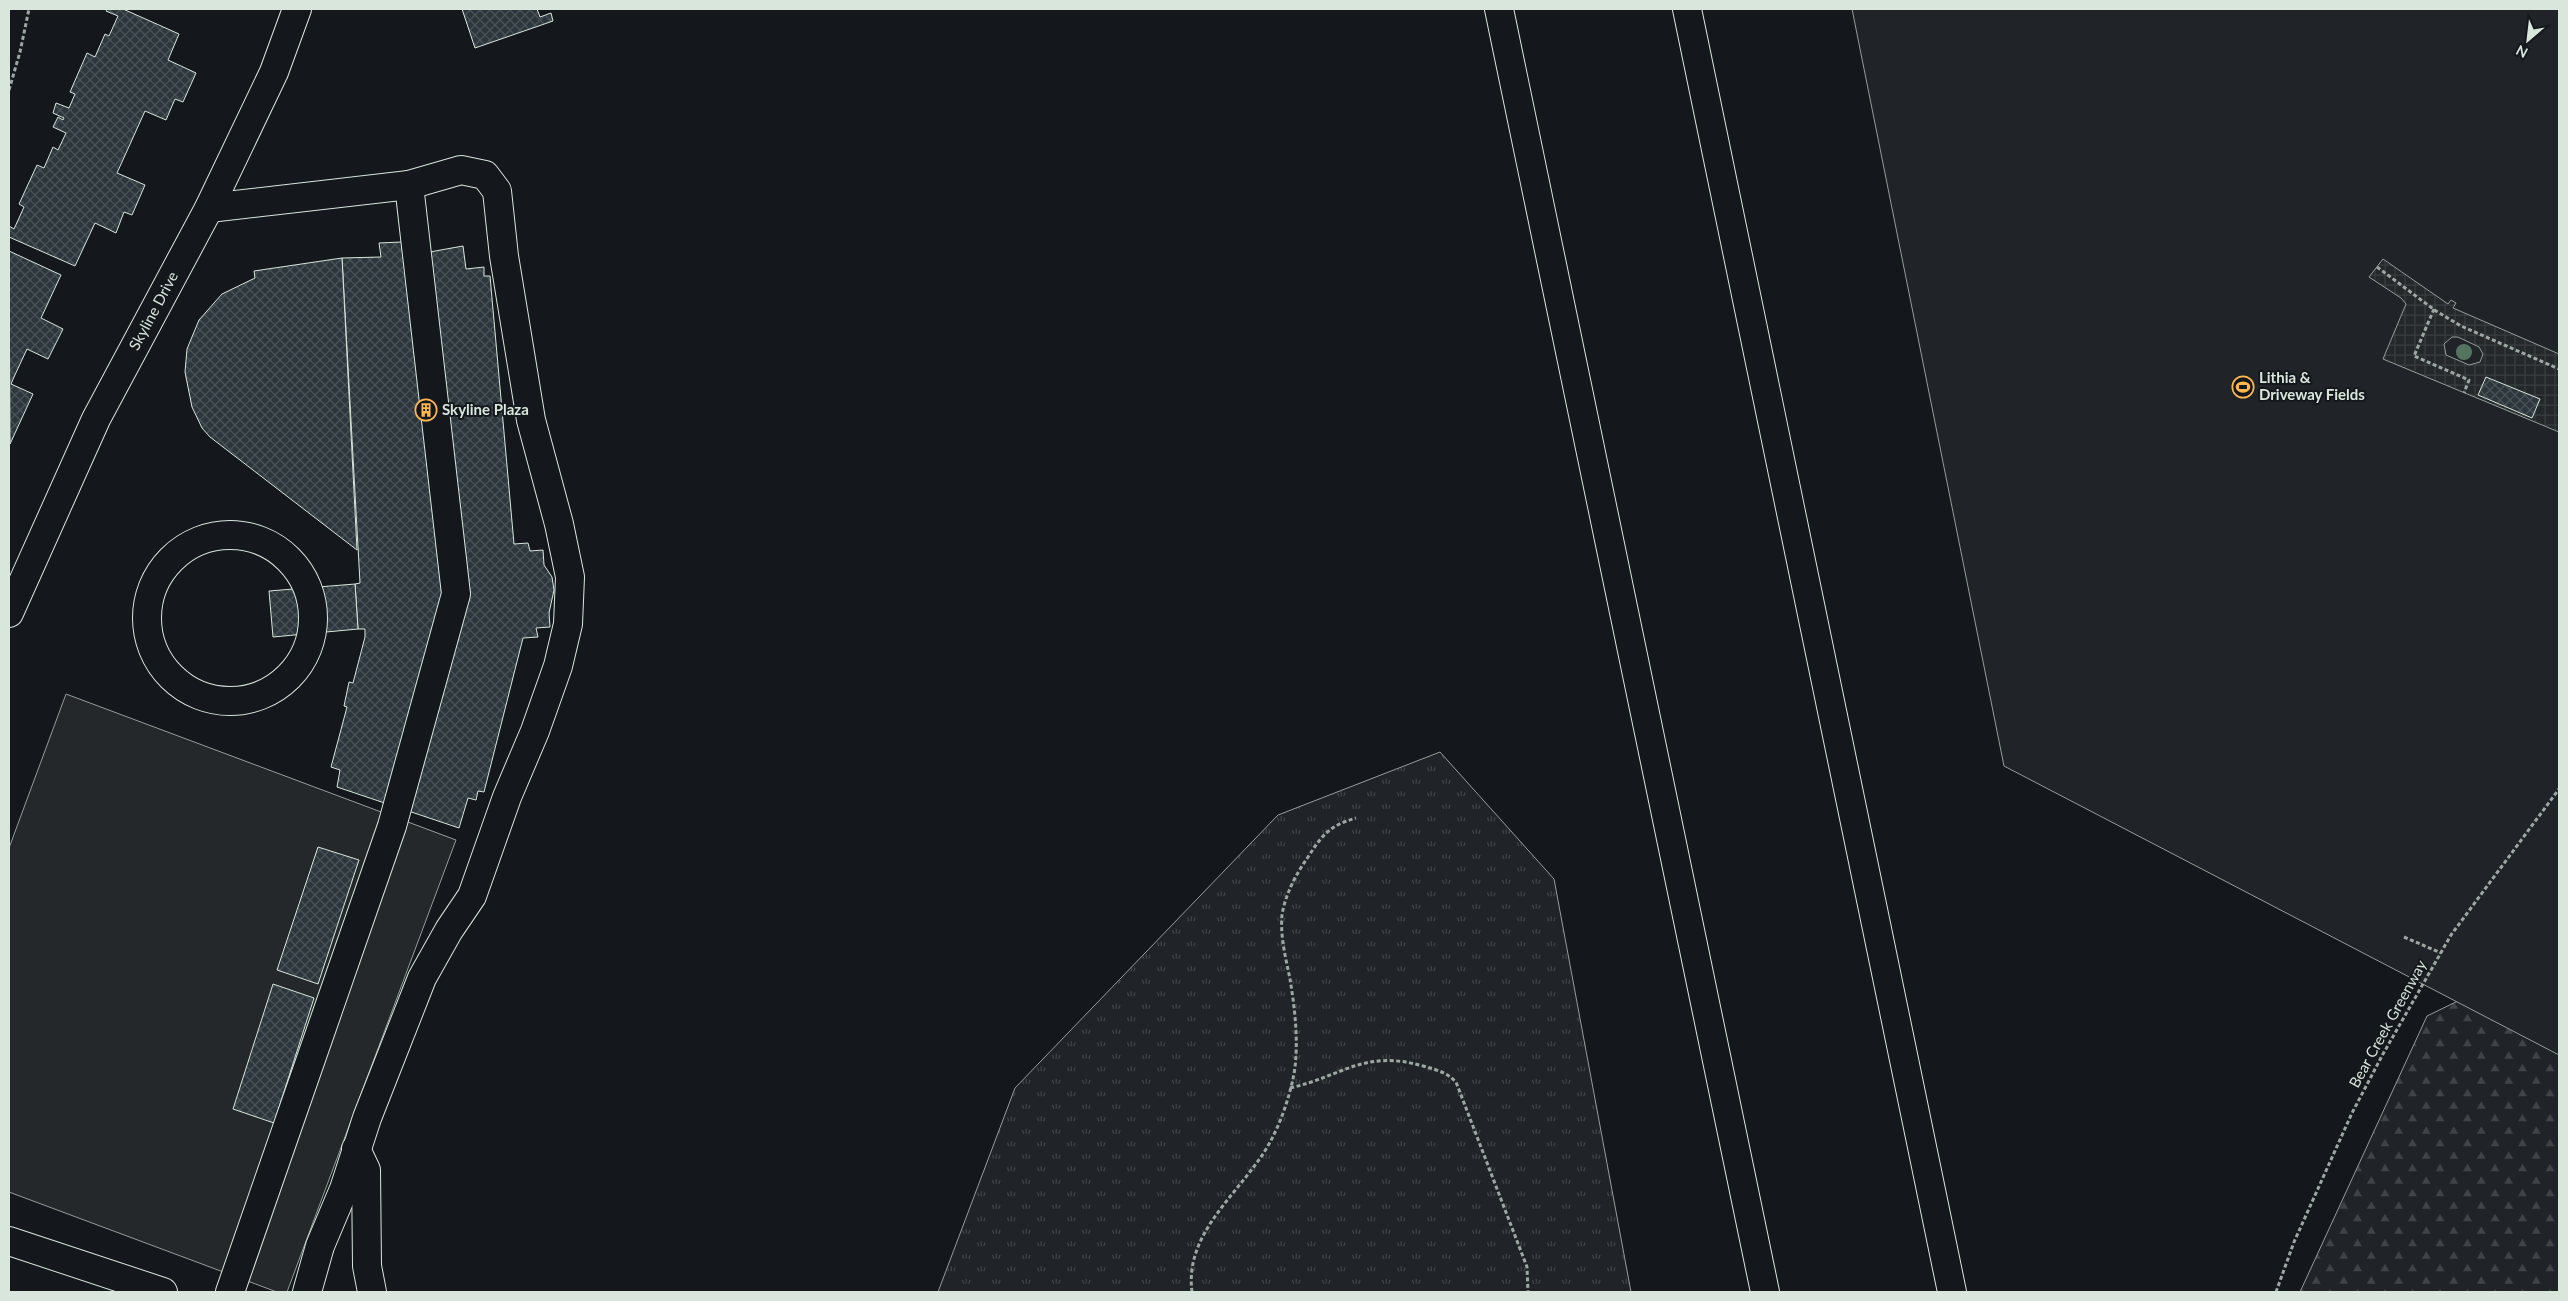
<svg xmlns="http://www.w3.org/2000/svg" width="2568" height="1301" viewBox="0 0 2568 1301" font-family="Lato,sans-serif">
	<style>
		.grass { fill: url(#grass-tufts); stroke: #939e99 }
		.forest { fill: url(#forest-firs); stroke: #939e99 }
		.green { fill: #202428; stroke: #939e99 }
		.parking { fill: #24282b; stroke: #939e99 }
		.plaza { fill: url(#plaza-grid); stroke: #939e99; fill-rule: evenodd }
		.building { fill: url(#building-cross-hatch); stroke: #d8e6dc }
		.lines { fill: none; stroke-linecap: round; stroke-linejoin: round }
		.minor-casing { stroke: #d8e6dc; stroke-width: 30 }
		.highway-casing { stroke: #d8e6dc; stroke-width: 30 }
		.path { stroke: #9da8a2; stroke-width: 3; stroke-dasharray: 4 2.5; stroke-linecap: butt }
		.minor { stroke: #14181c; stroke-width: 28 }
		.highway { stroke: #14181c; stroke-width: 28 }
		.tree { fill: #55745f }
		.labels { text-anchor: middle; stroke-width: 4; stroke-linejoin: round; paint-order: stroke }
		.street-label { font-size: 15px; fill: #d8e6dc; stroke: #14181c }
		.poi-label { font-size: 15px; font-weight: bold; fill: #d8e6dc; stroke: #14181c; text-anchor: start }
	</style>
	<defs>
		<pattern id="grass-tufts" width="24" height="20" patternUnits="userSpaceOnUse" patternTransform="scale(1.25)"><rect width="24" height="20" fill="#202428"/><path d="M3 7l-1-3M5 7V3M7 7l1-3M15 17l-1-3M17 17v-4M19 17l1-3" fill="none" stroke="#404447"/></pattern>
		<pattern id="forest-firs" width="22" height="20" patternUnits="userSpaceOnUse" patternTransform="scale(1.25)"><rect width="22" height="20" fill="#202428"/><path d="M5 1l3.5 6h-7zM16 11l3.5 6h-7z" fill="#404447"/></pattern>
		<pattern id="plaza-grid" width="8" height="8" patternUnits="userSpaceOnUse" patternTransform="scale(1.25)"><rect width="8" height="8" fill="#24282b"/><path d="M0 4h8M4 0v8" fill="none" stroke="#393d3f"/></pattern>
		<pattern id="building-cross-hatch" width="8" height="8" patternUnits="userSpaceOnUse" patternTransform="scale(1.25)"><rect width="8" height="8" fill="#2c363c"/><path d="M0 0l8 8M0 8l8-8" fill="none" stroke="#4a5358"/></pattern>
	</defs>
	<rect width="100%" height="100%" fill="#14181c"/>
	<polygon class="grass" points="1440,752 1554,879 1631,1292 938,1292 1015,1088 1278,815"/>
	<polygon class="forest" points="2559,932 2559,1292 2300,1292 2427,1016 2532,965"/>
	<polygon class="green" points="1852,9 2559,9 2559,1055 2004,766"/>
	<polygon class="parking" points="66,694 456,840 287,1292 277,1292 9,1192 9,848"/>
	<path class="plaza" d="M 2383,259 L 2448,304 L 2451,300 L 2456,303 L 2453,308 L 2559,354 L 2559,432 L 2383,359 L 2406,304 L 2401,298 L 2369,277 ZM 2452,337 L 2458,337 L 2479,347 L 2483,354 L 2480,362 L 2469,365 L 2446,355 L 2444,344 Z"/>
	<g class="building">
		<polygon points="107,9 123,9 179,34 168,60 196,73 183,102 175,99 166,120 145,111 117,173 145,185 132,215 124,212 116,233 95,223 75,266 9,237 9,226 14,229 24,207 19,204 37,165 44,168 53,147 58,150 66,133 53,127 58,117 63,120 64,118 53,113 56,103 69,108 75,94 70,92 87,53 95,57 105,34 109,36 118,16 106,11"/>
		<polygon points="462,9 537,9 540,17 551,13 553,21 475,48"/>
		<polygon points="423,241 424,253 463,246 466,269 484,267 484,276 490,276 514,544 528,543 530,551 543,550 544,565 552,577 554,590 549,613 550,627 536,628 538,637 523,638 484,792 478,791 476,800 468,798 459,828 337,787 340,770 331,767 347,707 344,706 349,682 353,683 365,637 365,629 358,629 355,584 360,583 342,258 381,257 379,243"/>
		<polygon points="9,251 61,275 41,318 63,329 48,359 27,349 14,377 11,384 33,394 10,444"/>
		<polygon points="342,258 357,550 210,437 202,428 192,407 185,372 187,349 199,320 222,294 255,278 254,271"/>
		<polygon points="2486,377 2540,399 2532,418 2478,395"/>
		<polygon points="355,584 358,629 273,637 269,591"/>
		<polygon points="318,847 359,860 318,984 277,970"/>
		<polygon points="273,984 314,998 274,1123 233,1109"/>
	</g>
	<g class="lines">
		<g class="minor-casing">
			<g id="minor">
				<polyline points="209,208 409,185 461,170 485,175 497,191 504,256 531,420 559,524 570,577 568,624 558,666 535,731 507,797 472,896 449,930 422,978 367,1118 344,1189 320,1246 307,1292"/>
				<circle cx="230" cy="618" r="83"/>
				<path id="s1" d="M 9,613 L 96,419 L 209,208 L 274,72 L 297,9"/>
				<polyline points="356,1149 366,1170 367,1266 372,1292"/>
				<polyline points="9,1241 163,1292"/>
				<polyline points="230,1292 392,826 456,594 409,185"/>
			</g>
		</g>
		<g class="highway-casing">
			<g id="highway">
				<polyline points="1499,9 1765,1292"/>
				<polyline points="1687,9 1952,1292"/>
			</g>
		</g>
		<g class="path">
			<polyline points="9,90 20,52 29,9"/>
			<polyline points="2377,267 2436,311 2461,326 2559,369"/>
			<polyline points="2434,309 2414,356 2469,380 2464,393"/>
			<polyline points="2404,937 2441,953"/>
			<path d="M 1290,1088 C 1343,1076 1364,1049 1423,1066 C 1437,1070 1446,1072 1456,1082 L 1527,1267 L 1528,1292"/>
			<path d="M 1192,1292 C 1185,1238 1229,1202 1258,1161 C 1276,1137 1288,1104 1294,1074 C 1299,1044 1295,1009 1290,979 C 1286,959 1280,937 1282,915 C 1285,895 1296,874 1308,857 C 1323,834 1329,826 1356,818"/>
			<polyline points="2276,1292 2294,1242 2352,1113 2383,1054 2451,935 2559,789"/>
		</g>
		<use href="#minor" class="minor"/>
		<use href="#highway" class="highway"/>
	</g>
	<circle class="tree" cx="2464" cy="352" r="8"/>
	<defs>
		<g id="stadium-ring" transform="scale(1.125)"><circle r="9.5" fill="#14181c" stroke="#ffb74d" stroke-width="1.5"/><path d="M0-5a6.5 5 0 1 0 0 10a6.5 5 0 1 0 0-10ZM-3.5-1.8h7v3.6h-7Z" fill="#ffb74d"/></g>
		<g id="building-ring" transform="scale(1.125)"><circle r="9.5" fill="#14181c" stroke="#ffb74d" stroke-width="1.5"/><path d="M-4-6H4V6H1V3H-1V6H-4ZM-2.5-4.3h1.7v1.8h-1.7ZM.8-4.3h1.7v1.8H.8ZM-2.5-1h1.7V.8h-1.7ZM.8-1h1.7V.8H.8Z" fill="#ffb74d"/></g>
	</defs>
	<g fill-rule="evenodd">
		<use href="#stadium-ring" x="2243" y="387"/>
		<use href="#building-ring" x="426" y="410"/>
	</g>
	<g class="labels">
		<g class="street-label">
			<text dy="5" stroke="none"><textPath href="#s1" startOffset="335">Skyline Drive</textPath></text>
			<text transform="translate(2388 1024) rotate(-61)" y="5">Bear Creek Greenway</text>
		</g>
		<g class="poi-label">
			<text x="2259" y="383">Lithia &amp;<tspan x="2259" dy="17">Driveway Fields</tspan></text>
			<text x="442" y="415">Skyline Plaza</text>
		</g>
	</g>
	<rect width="2568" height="1301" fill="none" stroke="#d8e6dc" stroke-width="20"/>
	<g transform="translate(2528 40) rotate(208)" stroke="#14181c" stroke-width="4" paint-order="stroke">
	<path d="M0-4L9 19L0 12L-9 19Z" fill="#d8e6dc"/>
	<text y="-8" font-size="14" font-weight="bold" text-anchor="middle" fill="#d8e6dc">N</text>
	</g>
</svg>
